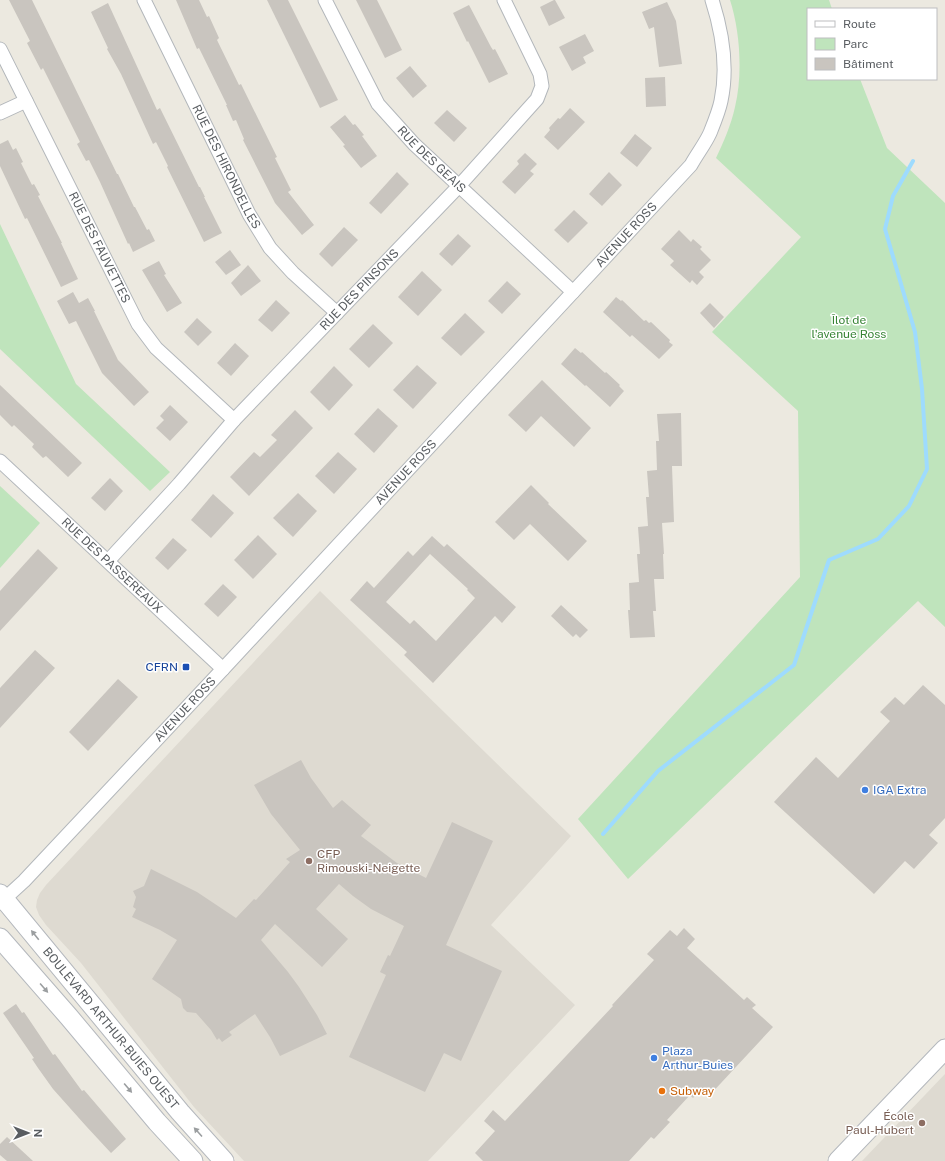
<svg xmlns="http://www.w3.org/2000/svg" width="945" height="1161" viewBox="0 0 945 1161" font-family="'Public Sans',sans-serif">
	<style>
		.education { fill: #dedad1 }
		.green { fill: #bfe4bc }
		.lines { fill: none; stroke-linecap: round; stroke-linejoin: round }
		.stream { stroke: #9edbfe; stroke-width: 4 }
		.building { fill: #c9c5bf; fill-rule: evenodd }
		.street-casing { stroke: #b3b7bb; stroke-width: 15 }
		.secondary-casing { stroke: #b4b8bd; stroke-width: 21 }
		.street { stroke: #fff; stroke-width: 13 }
		.secondary { stroke: #fff; stroke-width: 19 }
		.oneway { fill: #9b9ea0 }
		.transit-dot { fill: #1a4fb4; stroke: #fff; stroke-width: 1.5 }
		.shop-dot { fill: #3f7fe0; stroke: #fff; stroke-width: 1.5 }
		.education-dot { fill: #8d6e63; stroke: #fff; stroke-width: 1.5 }
		.food-dot { fill: #e8710a; stroke: #fff; stroke-width: 1.5 }
		.labels { text-anchor: middle; stroke-width: 3; stroke-linejoin: round; paint-order: stroke }
		.street-label { font-size: 12px; fill: #595d61; stroke: #fff }
		.park-label { font-size: 12px; fill: #378435; stroke: #fff }
		.transit-label { font-size: 12px; fill: #164399; stroke: #fff; text-anchor: end }
		.shop-label { font-size: 12px; fill: #366cbe; stroke: #fff; text-anchor: start }
		.education-label { font-size: 12px; fill: #785e54; stroke: #fff; text-anchor: start }
		.food-label { font-size: 12px; fill: #c56008; stroke: #fff; text-anchor: start }
	</style>
	<rect width="100%" height="100%" fill="#ece9e0"/>
	<g class="education">
		<polygon points="320,591 571,836 491,925 575,1005 428,1161 244,1161 194,1107 81,963 46,925 39,915 36,907 37,900 40,893 46,885"/>
		<polygon points="945,1074 945,1161 862,1161"/>
	</g>
	<g class="green">
		<path d="M 730,0 L 829,0 L 832,9 L 808,9 L 808,79 L 860,79 L 887,148 L 945,203 L 945,627 L 918,601 L 628,879 L 578,819 L 800,577 L 798,411 L 712,332 L 801,237 L 716,158 C 724,141 731,125 735,107 C 743,74 740,31 730,0 Z"/>
		<polygon points="0,224 76,384 170,472 150,491 0,349"/>
		<polygon points="0,486 40,523 0,568"/>
	</g>
	<g class="lines">
		<polyline class="stream" points="603,834 658,771 794,665 829,560 878,539 909,506 927,469 922,389 915,332 885,229 893,196 913,161"/>
	</g>
	<g class="building">
		<polygon points="9,0 32,0 117,174 118,174 134,207 135,207 147,230 149,229 155,241 133,252 129,243 128,244 100,182 89,160 86,161 77,144 80,142 43,68 41,70 27,43 30,41"/>
		<polygon points="176,0 199,0 207,17 209,16 219,38 217,40 239,85 241,84 277,157 275,158 291,190 288,192 314,225 302,235 275,203 243,140 244,139 236,120 233,121 226,105 227,105 199,48 197,49"/>
		<polygon points="267,0 288,0 338,100 320,108"/>
		<polygon points="356,0 377,0 402,50 385,58"/>
		<polygon points="554,0 555,0 565,18 549,26 540,7"/>
		<polygon points="667,2 676,21 682,64 659,67 654,27 649,29 642,12"/>
		<polygon points="108,3 157,110 160,108 199,187 200,187 205,197 204,197 222,233 204,242 167,167 168,166 156,142 153,144 121,74 107,49 108,48 91,12"/>
		<polygon points="469,5 491,47 493,50 495,49 508,74 489,83 468,41 467,42 453,13"/>
		<polygon points="585,34 594,51 583,57 586,63 572,71 559,47"/>
		<polygon points="410,66 427,86 413,98 396,78"/>
		<polygon points="665,77 666,106 646,107 645,78"/>
		<polygon points="570,108 585,122 558,150 544,137 550,130 549,128 558,118 560,119"/>
		<polygon points="447,110 467,128 454,142 434,123"/>
		<polygon points="345,115 353,125 355,124 364,135 362,136 377,156 361,168 343,146 345,145 330,127"/>
		<polygon points="635,134 652,148 637,167 620,153"/>
		<polygon points="8,140 13,150 16,148 23,162 21,163 32,185 34,184 40,195 38,196 62,243 61,243 78,279 61,287 27,218 25,219 0,166 0,144"/>
		<polygon points="525,153 537,164 530,171 534,174 515,194 502,182 519,164 517,161"/>
		<polygon points="397,172 409,184 381,214 369,203"/>
		<polygon points="609,172 622,185 602,206 589,194"/>
		<polygon points="574,210 588,223 568,243 554,230"/>
		<polygon points="344,227 358,240 332,267 319,254"/>
		<polygon points="679,230 691,242 693,239 702,247 700,249 711,260 699,272 704,277 697,285 692,280 690,283 670,265 674,261 661,249"/>
		<polygon points="458,234 471,246 452,266 439,254"/>
		<polygon points="230,250 241,265 226,275 215,262"/>
		<polygon points="159,261 166,274 164,275 182,303 167,312 142,270"/>
		<polygon points="248,265 261,281 241,296 231,283"/>
		<polygon points="422,271 442,290 418,316 398,297"/>
		<polygon points="507,281 521,294 502,314 488,301"/>
		<polygon points="73,292 79,303 88,298 95,311 94,311 118,360 149,392 134,406 102,373 76,321 69,324 57,301"/>
		<polygon points="616,297 621,301 622,300 644,321 646,320 649,323 651,322 670,340 669,342 673,345 659,359 632,335 630,337 603,312"/>
		<polygon points="276,300 290,313 272,332 258,320"/>
		<polygon points="710,303 724,317 714,328 700,313"/>
		<polygon points="465,313 485,332 461,356 441,338"/>
		<polygon points="197,318 212,332 198,346 184,332"/>
		<polygon points="373,324 393,343 369,368 349,349"/>
		<polygon points="235,343 249,356 231,376 217,363"/>
		<polygon points="575,348 581,353 582,352 605,373 606,372 620,385 619,386 624,391 610,407 586,385 585,386 561,364"/>
		<polygon points="417,365 437,383 413,409 393,390"/>
		<polygon points="334,366 353,385 329,411 310,392"/>
		<polygon points="542,380 591,428 574,447 541,416 526,432 508,415"/>
		<polygon points="0,385 82,463 68,477 46,456 43,458 32,447 34,444 14,425 12,427 0,415"/>
		<polygon points="170,405 188,422 170,441 156,428 164,420 160,416"/>
		<polygon points="378,408 398,426 374,453 354,434"/>
		<polygon points="295,410 313,428 249,496 230,477 254,452 260,457 277,440 271,435"/>
		<polygon points="681,413 682,466 672,466 674,522 662,523 664,554 663,554 664,579 654,579 656,611 653,611 655,637 630,638 628,610 630,610 629,583 639,582 637,554 640,554 638,527 648,526 646,497 649,497 647,471 657,470 656,441 659,441 657,414"/>
		<polygon points="338,452 357,469 334,494 315,476"/>
		<polygon points="110,478 123,491 105,511 91,498"/>
		<polygon points="531,485 549,503 548,504 587,541 568,561 530,524 514,540 495,522"/>
		<polygon points="298,493 317,511 293,537 273,518"/>
		<polygon points="213,494 234,513 211,538 191,520"/>
		<polygon points="258,535 277,554 253,579 234,560"/>
		<path d="M 432,536 L 444,547 L 447,544 L 516,607 L 502,623 L 495,616 L 433,683 L 404,655 L 407,652 L 350,600 L 367,581 L 374,588 L 408,551 L 413,556 ZM 430,554 L 468,589 L 467,590 L 475,598 L 436,641 L 414,620 L 410,624 L 386,602 Z"/>
		<polygon points="173,538 187,550 168,570 155,558"/>
		<polygon points="38,549 58,568 0,631 0,591"/>
		<polygon points="223,584 237,597 218,617 204,604"/>
		<polygon points="561,605 588,630 580,638 576,634 573,637 551,616"/>
		<polygon points="35,650 55,668 0,728 0,688"/>
		<polygon points="118,679 138,697 88,751 69,732"/>
		<polygon points="923,685 945,705 945,818 929,835 938,843 914,869 905,861 874,894 774,802 816,757 838,778 890,721 880,712 895,697 904,705"/>
		<polygon points="301,760 311,778 333,808 342,800 371,825 361,836 397,863 426,878 452,822 493,841 446,945 502,971 461,1061 444,1053 425,1092 349,1057 386,975 380,972 388,955 390,956 404,926 371,909 353,896 339,884 316,909 348,939 322,967 275,924 261,940 288,972 299,987 317,1015 327,1034 280,1056 270,1037 255,1014 229,1032 232,1035 222,1042 219,1038 217,1040 211,1030 196,1013 187,1012 183,1008 181,999 152,979 177,940 160,930 132,917 136,909 133,907 136,897 133,891 144,886 151,869 197,892 236,918 254,899 256,900 290,862 286,859 300,850 271,814 254,785"/>
		<polygon points="684,928 695,939 687,948 744,1000 747,997 756,1005 752,1008 773,1027 708,1097 701,1090 693,1098 690,1095 667,1120 670,1122 654,1139 651,1137 629,1161 483,1161 475,1153 495,1131 484,1121 493,1110 505,1121 613,1006 612,1005 654,960 647,954 670,930 677,936"/>
		<polygon points="16,1004 22,1013 24,1012 53,1055 55,1054 82,1091 84,1090 126,1139 111,1153 86,1126 53,1089 38,1068 32,1059 34,1058 3,1013"/>
		<polygon points="7,1137 33,1161 7,1161 0,1155 0,1144"/>
	</g>
	<g class="lines">
		<g class="street-casing">
			<g id="street">
				<path id="s1" d="M 144,0 L 249,214 L 270,248 L 293,273 L 337,313"/>
				<path id="s2" d="M 325,0 L 378,104 L 414,144 L 573,292"/>
				<path id="s3" d="M 0,49 L 138,324 L 156,348 L 234,420"/>
				<polyline points="0,113 26,101"/>
				<path id="s4" d="M 0,461 L 223,669"/>
				<path id="s5" d="M 108,561 L 179,484 L 234,420 L 459,186 L 537,99 L 542,86 L 540,74 L 504,0"/>
				<path id="s6" d="M 0,903 L 24,881 L 223,669 L 691,165 C 697,154 705,144 710,133 C 714,123 719,111 721,101 C 728,68 722,31 712,0"/>
			</g>
		</g>
		<g class="secondary-casing">
			<g id="secondary">
				<path id="s7" d="M 0,894 L 180,1112 L 224,1161"/>
				<polyline points="0,938 69,1017 157,1122 193,1161"/>
				<polyline points="838,1161 945,1049"/>
			</g>
		</g>
		<use href="#street" class="street"/>
		<use href="#secondary" class="secondary"/>
	</g>
	<defs><path id="oneway-solid" d="M-6-.8H1V-3.2L6.5 0L1 3.2V.8H-6Z"/></defs>
	<g class="oneway">
		<use href="#oneway-solid" transform="translate(35 935) rotate(-129)"/>
		<use href="#oneway-solid" transform="translate(44 988) rotate(49)"/>
		<use href="#oneway-solid" transform="translate(128 1088) rotate(50)"/>
		<use href="#oneway-solid" transform="translate(198 1132) rotate(-132)"/>
	</g>
	<rect class="transit-dot" x="182" y="663" width="8" height="8" rx="2"/>
	<g class="shop-dot">
		<circle cx="865" cy="790" r="4"/>
		<circle cx="654" cy="1058" r="4"/>
	</g>
	<g class="education-dot">
		<circle cx="309" cy="861" r="4"/>
		<circle cx="922" cy="1123" r="4"/>
	</g>
	<circle class="food-dot" cx="662" cy="1091" r="4"/>
	<g class="labels">
		<g class="street-label">
			<text dy="4" stroke="none"><textPath href="#s2" startOffset="194">RUE DES GEAIS</textPath></text>
			<text dy="4" stroke="none"><textPath href="#s1" startOffset="186">RUE DES HIRONDELLES</textPath></text>
			<text dy="4" stroke="none"><textPath href="#s6" startOffset="916">AVENUE ROSS</textPath></text>
			<text dy="4" stroke="none"><textPath href="#s3" startOffset="222">RUE DES FAUVETTES</textPath></text>
			<text dy="4" stroke="none"><textPath href="#s5" startOffset="370">RUE DES PINSONS</textPath></text>
			<text dy="4" stroke="none"><textPath href="#s6" startOffset="592">AVENUE ROSS</textPath></text>
			<text dy="4" stroke="none"><textPath href="#s4" startOffset="153">RUE DES PASSEREAUX</textPath></text>
			<text dy="4" stroke="none"><textPath href="#s6" startOffset="268">AVENUE ROSS</textPath></text>
			<text dy="4" stroke="none"><textPath href="#s7" startOffset="174">BOULEVARD ARTHUR-BUIES OUEST</textPath></text>
		</g>
		<g class="park-label">
			<text x="849" y="324">Îlot de<tspan x="849" dy="14">l'avenue Ross</tspan></text>
		</g>
		<g class="transit-label">
			<text x="178" y="671">CFRN</text>
		</g>
		<g class="shop-label">
			<text x="873" y="794">IGA Extra</text>
			<text x="662" y="1055">Plaza<tspan x="662" dy="14">Arthur-Buies</tspan></text>
		</g>
		<g class="education-label">
			<text x="317" y="858">CFP<tspan x="317" dy="14">Rimouski-Neigette</tspan></text>
			<text x="914" y="1120" text-anchor="end">École<tspan x="914" dy="14">Paul-Hubert</tspan></text>
		</g>
		<g class="food-label">
			<text x="670" y="1095">Subway</text>
		</g>
	</g>
	<rect x="807" y="8" width="130" height="72" fill="#ffffff" stroke="#bdbec0"/>
	<rect x="815" y="21" width="20" height="6" fill="#ffffff" stroke="#bdbec0"/>
	<text x="843" y="28" font-size="12" fill="#595d61">Route</text>
	<rect x="815" y="38" width="20" height="12" fill="#bfe4bc" stroke="#bdbec0"/>
	<text x="843" y="48" font-size="12" fill="#595d61">Parc</text>
	<rect x="815" y="58" width="20" height="12" fill="#c9c5bf" stroke="#bdbec0"/>
	<text x="843" y="68" font-size="12" fill="#595d61">Bâtiment</text>
	<g transform="translate(28 1133) rotate(90)" stroke="#ffffff" stroke-width="3" paint-order="stroke">
	<path d="M0-3L7 15L0 10L-7 15Z" fill="#595d61"/>
	<text y="-6" font-size="11" font-weight="bold" text-anchor="middle" fill="#595d61">N</text>
	</g>
</svg>
